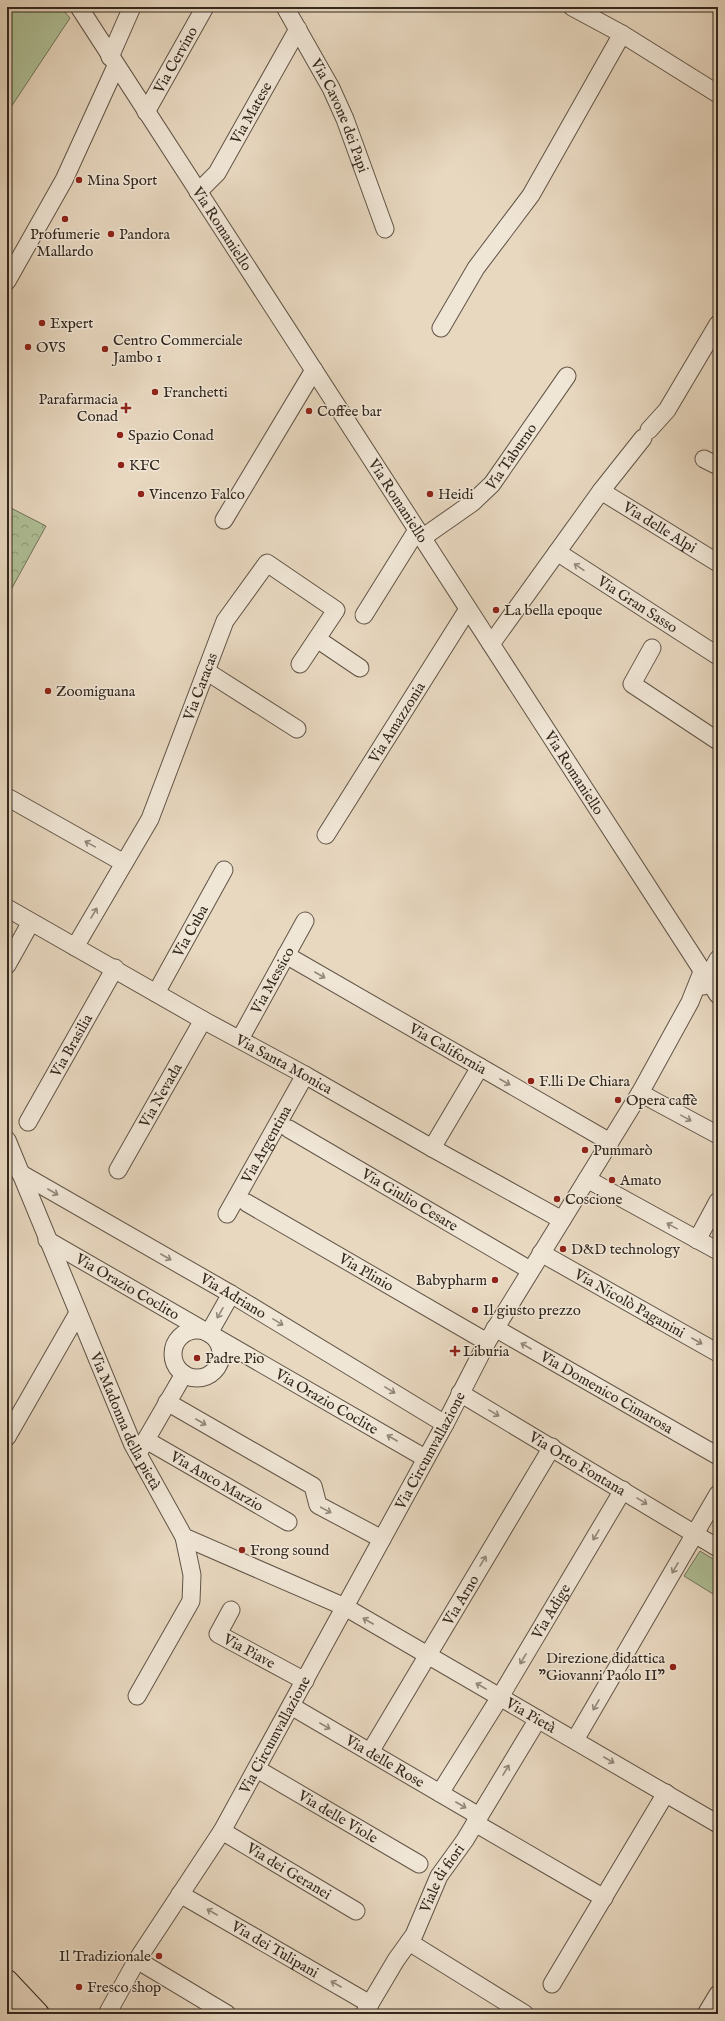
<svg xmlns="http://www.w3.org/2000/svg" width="725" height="2021" viewBox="0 0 725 2021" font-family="'IM FELL English',serif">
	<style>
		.grass { fill: #afc097; stroke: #71745a }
		.park { fill: url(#park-crowns); stroke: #71745a }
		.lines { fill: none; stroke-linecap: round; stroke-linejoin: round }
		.minor-casing { stroke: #605446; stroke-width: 19 }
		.highway-casing { stroke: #33281e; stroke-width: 24 }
		.minor { stroke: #f0e6d6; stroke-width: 17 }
		.highway { stroke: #e8d8c0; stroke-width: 22 }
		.oneway { stroke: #92877a }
		.poi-dot { fill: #8f2418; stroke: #f0e6d6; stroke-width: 1.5 }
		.labels { text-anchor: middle; stroke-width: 3; stroke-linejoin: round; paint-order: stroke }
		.street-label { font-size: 15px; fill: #33281e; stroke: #f0e6d6 }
		.poi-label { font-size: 15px; fill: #33281e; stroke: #f0e6d6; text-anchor: start }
	</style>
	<defs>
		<pattern id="park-crowns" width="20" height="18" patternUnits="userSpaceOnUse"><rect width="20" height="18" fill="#afc097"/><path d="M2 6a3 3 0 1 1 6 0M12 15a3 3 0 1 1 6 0" fill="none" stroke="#8f9c7b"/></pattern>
	</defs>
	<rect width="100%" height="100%" fill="#e8d8c0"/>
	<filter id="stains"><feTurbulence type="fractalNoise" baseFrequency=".005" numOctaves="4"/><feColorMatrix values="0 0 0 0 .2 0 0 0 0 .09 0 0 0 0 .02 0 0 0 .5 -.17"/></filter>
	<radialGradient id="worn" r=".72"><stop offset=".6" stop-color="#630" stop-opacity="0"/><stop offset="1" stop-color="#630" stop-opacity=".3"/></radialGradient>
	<g class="grass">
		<polygon points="7,7 65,7 63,10 70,18 7,113"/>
		<polygon points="700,1551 718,1562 718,1597 684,1576"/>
	</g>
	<polygon class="park" points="7,506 46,526 7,597"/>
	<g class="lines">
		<g class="minor-casing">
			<g id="minor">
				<path id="s1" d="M 79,7 L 718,995"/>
				<path id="s2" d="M 285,7 L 331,88 L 345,119 L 385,229"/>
				<polyline points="572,7 622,34 718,94"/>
				<polyline points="110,57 132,7"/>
				<path id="s3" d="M 146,112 L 205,7"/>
				<path id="s4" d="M 198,192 L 217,173 L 298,29"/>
				<polyline points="7,281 64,180 116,66"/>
				<polyline points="441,328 476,268 531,195 622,34"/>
				<polyline points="649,430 667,410 718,324"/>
				<polyline points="704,459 718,466"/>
				<path id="s5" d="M 601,491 L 718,563"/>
				<polyline points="224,520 314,370"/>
				<path id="s6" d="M 422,538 L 472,503 L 492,484 L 567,376"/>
				<path id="s7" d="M 557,552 L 718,656"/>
				<polyline points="364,615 417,530"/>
				<polyline points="317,639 360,668"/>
				<polyline points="491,644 601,491 643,438"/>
				<polyline points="652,648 632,684 718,741"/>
				<polyline points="206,671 297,729"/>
				<polyline points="7,797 124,863"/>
				<path id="s8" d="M 326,835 L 468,609"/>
				<path id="s9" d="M 7,908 L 203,1020 L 305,1075 L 432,1148 L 562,1220"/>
				<path id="s10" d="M 75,947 L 150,819 L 225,621 L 267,563 L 336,610 L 300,664"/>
				<path id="s11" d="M 286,955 L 610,1142"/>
				<polyline points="7,965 31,922"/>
				<polyline points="703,986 718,959"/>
				<path id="s12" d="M 156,993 L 224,870"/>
				<path id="s13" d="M 240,1039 L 305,921"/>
				<polyline points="640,1093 718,1135"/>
				<path id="s14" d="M 28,1122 L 115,968"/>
				<path id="s15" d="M 289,1129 L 530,1270"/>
				<path id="s16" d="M 7,1140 L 133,1445 L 184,1537 L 345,1607 L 718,1824"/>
				<polyline points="432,1148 480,1067"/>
				<path id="s17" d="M 118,1170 L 203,1020"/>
				<path id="s18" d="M 20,1173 L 231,1294 L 445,1424"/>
				<polyline points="587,1179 718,1251"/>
				<path id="s19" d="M 247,1203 L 487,1342"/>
				<path id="s20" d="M 227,1214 L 305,1075"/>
				<path id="s21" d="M 47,1240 L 425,1458"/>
				<polyline points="697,1240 718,1201"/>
				<path id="s22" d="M 541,1253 L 718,1353"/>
				<path id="s23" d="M 495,1328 L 718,1456"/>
				<circle cx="197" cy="1354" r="24"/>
				<polyline points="209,1333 231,1294"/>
				<path id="s24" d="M 460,1393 L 718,1548"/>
				<polyline points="167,1402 313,1486 318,1505 382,1539"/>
				<polyline points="7,1437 78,1313"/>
				<path id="s25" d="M 146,1440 L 288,1522"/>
				<polyline points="140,1450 184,1374"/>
				<path id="s26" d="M 231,1610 L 218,1634 L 305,1681"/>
				<polyline points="137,1696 191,1601 192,1575 184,1537"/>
				<path id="s27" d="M 291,1706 L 479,1816"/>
				<polyline points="575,1740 718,1494"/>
				<path id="s28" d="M 370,1752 L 552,1447"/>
				<path id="s29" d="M 257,1769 L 419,1864"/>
				<path id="s30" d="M 440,1793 L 500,1697 L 623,1490"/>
				<polyline points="475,1823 604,1898"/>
				<path id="s31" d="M 222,1831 L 356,1911"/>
				<path id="s32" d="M 180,1894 L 370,2004"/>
				<polyline points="409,1942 525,2014"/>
				<polyline points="137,1960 227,2014"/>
				<polyline points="552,1984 666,1793"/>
				<path id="s33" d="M 107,2014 L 137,1960 L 222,1831 L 445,1424 L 487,1342 L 640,1093 L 690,1002 L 702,972"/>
				<path id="s34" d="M 364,2014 L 396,1960 L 414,1935 L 439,1876 L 465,1840 L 538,1719"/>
				<polyline points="706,2014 718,1994"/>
			</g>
		</g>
		<g class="highway-casing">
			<g id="highway">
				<polyline points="7,1981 38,2014"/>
				<polyline points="7,2005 14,2014"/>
			</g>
		</g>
		<use href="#minor" class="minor"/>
		<use href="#highway" class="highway"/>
	</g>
	<defs><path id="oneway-shaft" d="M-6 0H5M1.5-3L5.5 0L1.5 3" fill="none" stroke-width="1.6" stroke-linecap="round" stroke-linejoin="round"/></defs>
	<g class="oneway">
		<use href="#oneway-shaft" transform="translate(579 567) rotate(-146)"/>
		<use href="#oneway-shaft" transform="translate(90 844) rotate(-151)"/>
		<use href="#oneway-shaft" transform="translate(94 913) rotate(-59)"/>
		<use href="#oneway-shaft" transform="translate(320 975) rotate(30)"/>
		<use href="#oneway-shaft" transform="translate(505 1082) rotate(30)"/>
		<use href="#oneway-shaft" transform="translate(686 1118) rotate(29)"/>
		<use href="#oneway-shaft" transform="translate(53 1192) rotate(30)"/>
		<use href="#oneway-shaft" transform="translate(672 1226) rotate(-151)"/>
		<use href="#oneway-shaft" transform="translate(166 1257) rotate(30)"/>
		<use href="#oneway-shaft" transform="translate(220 1313) rotate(120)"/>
		<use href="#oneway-shaft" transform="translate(278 1322) rotate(31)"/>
		<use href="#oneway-shaft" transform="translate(697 1341) rotate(30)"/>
		<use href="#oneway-shaft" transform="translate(526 1346) rotate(-150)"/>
		<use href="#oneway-shaft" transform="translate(390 1390) rotate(31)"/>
		<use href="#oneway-shaft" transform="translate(494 1413) rotate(31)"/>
		<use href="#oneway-shaft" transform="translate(201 1422) rotate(30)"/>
		<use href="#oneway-shaft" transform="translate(392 1438) rotate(-150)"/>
		<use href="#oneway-shaft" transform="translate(642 1501) rotate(32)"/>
		<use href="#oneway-shaft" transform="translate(326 1510) rotate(28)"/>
		<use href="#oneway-shaft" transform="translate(596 1535) rotate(121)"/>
		<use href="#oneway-shaft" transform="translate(483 1561) rotate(-59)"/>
		<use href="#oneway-shaft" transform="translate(675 1568) rotate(120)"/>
		<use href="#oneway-shaft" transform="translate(368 1621) rotate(-150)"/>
		<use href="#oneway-shaft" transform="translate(523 1659) rotate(121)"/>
		<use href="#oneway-shaft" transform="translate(481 1686) rotate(-150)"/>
		<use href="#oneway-shaft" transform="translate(596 1705) rotate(120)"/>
		<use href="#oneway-shaft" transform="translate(325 1726) rotate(30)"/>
		<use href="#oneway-shaft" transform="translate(609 1760) rotate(30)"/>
		<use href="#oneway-shaft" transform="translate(506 1770) rotate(-59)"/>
		<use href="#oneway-shaft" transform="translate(461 1805) rotate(30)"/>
		<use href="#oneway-shaft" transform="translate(212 1912) rotate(-150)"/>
		<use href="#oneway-shaft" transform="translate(336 1984) rotate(-150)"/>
	</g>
	<g class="poi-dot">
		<circle cx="79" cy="180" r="4"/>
		<circle cx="65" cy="219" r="4"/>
		<circle cx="111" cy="234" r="4"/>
		<circle cx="42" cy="323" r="4"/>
		<circle cx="28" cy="347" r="4"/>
		<circle cx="105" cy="349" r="4"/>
		<circle cx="155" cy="392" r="4"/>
		<path d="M124 402h4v4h4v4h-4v4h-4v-4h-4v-4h4z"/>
		<circle cx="309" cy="411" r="4"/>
		<circle cx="120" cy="435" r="4"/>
		<circle cx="121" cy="465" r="4"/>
		<circle cx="141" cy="494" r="4"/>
		<circle cx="430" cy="494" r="4"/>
		<circle cx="496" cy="610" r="4"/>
		<circle cx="48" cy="691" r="4"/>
		<circle cx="531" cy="1081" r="4"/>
		<circle cx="618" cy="1100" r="4"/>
		<circle cx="585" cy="1150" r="4"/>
		<circle cx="612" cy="1180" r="4"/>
		<circle cx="557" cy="1199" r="4"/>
		<circle cx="563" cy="1249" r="4"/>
		<circle cx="495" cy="1280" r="4"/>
		<circle cx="475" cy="1310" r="4"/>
		<path d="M453 1345h4v4h4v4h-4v4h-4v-4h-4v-4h4z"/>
		<circle cx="197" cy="1358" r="4"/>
		<circle cx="242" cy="1550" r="4"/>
		<circle cx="673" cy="1667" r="4"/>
		<circle cx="159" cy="1956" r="4"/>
		<circle cx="79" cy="1987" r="4"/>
	</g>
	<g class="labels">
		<g class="street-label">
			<text dy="5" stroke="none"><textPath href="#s3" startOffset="60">Via Cervino</textPath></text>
			<text dy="5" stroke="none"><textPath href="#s4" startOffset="96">Via Matese</textPath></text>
			<text dy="5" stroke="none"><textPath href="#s2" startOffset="122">Via Cavone dei Papi</textPath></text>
			<text dy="5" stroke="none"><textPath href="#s1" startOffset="264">Via Romaniello</textPath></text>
			<text dy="5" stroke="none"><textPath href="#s6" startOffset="122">Via Taburno</textPath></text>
			<text dy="5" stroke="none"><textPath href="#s1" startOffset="588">Via Romaniello</textPath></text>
			<text dy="5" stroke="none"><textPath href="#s5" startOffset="69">Via delle Alpi</textPath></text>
			<text dy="5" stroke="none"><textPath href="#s7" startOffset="96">Via Gran Sasso</textPath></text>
			<text dy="5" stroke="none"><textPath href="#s10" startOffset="290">Via Caracas</textPath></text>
			<text dy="5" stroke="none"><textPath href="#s8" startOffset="133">Via Amazzonia</textPath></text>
			<text dy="5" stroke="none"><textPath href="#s1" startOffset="912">Via Romaniello</textPath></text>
			<text dy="5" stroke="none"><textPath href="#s12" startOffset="71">Via Cuba</textPath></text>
			<text dy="5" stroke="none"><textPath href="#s13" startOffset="67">Via Messico</textPath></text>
			<text dy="5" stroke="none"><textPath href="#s14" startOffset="88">Via Brasilia</textPath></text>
			<text dy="5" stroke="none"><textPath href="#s11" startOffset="187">Via California</textPath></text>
			<text dy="5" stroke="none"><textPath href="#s9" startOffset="318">Via Santa Monica</textPath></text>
			<text dy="5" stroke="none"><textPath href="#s17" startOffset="86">Via Nevada</textPath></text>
			<text dy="5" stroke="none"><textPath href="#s20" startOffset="80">Via Argentina</textPath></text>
			<text dy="5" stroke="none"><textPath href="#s15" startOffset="140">Via Giulio Cesare</textPath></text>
			<text dy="5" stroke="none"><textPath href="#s19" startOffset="138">Via Plinio</textPath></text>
			<text dy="5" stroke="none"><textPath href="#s21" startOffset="93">Via Orazio Coclito</textPath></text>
			<text dy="5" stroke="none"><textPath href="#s18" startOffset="246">Via Adriano</textPath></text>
			<text dy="5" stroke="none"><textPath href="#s22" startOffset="102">Via Nicolò Paganini</textPath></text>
			<text dy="5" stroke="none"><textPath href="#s23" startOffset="129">Via Domenico Cimarosa</textPath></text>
			<text dy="5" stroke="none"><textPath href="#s21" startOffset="323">Via Orazio Coclite</textPath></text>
			<text dy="5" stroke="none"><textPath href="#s16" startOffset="305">Via Madonna della pietà</textPath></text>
			<text dy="5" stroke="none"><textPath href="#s33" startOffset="650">Via Circumvallazione</textPath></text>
			<text dy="5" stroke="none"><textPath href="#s24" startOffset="137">Via Orto Fontana</textPath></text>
			<text dy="5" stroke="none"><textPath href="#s25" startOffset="82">Via Anco Marzio</textPath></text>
			<text dy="5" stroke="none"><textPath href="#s28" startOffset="177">Via Arno</textPath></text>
			<text dy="5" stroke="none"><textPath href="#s30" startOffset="213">Via Adige</textPath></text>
			<text dy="5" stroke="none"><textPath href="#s26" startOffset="63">Via Piave</textPath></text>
			<text dy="5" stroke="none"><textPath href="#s16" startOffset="826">Via Pietà</textPath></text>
			<text dy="5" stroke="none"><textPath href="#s33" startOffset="326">Via Circumvallazione</textPath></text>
			<text dy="5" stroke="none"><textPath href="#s27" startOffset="109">Via delle Rose</textPath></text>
			<text dy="5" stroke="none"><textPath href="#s29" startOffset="94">Via delle Viole</textPath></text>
			<text dy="5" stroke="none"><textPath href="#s31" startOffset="78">Via dei Geranei</textPath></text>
			<text dy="5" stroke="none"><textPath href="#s34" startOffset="157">Viale di fiori</textPath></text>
			<text dy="5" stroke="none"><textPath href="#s32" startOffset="110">Via dei Tulipani</textPath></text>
		</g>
		<g class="poi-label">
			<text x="87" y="185">Mina Sport</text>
			<text x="65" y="239" text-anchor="middle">Profumerie<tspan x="65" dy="17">Mallardo</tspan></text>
			<text x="119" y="239">Pandora</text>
			<text x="50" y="328">Expert</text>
			<text x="113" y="345">Centro Commerciale<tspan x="113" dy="17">Jambo 1</tspan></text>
			<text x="36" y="352">OVS</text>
			<text x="163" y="397">Franchetti</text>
			<text x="118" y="404" text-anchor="end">Parafarmacia<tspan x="118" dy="17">Conad</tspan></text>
			<text x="317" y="416">Coffee bar</text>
			<text x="128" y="440">Spazio Conad</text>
			<text x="129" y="470">KFC</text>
			<text x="149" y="499">Vincenzo Falco</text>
			<text x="438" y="499">Heidi</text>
			<text x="504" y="615">La bella epoque</text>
			<text x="56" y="696">Zoomiguana</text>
			<text x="539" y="1086">F.lli De Chiara</text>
			<text x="626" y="1105">Opera caffè</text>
			<text x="593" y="1155">Pummarò</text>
			<text x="620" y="1185">Amato</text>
			<text x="565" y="1204">Coscione</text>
			<text x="571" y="1254">D&amp;D technology</text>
			<text x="487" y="1285" text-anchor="end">Babypharm</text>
			<text x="483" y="1315">Il giusto prezzo</text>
			<text x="463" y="1356">Liburia</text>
			<text x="205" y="1363">Padre Pio</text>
			<text x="250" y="1555">Frong sound</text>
			<text x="665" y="1663" text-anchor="end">Direzione didattica<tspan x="665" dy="17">"Giovanni Paolo II"</tspan></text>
			<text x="151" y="1961" text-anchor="end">Il Tradizionale</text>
			<text x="87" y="1992">Fresco shop</text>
		</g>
	</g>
	<rect width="725" height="2021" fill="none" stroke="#e8d8c0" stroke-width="24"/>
	<rect x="8" y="8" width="709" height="2005" fill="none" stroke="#33281e" stroke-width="2"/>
	<rect x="12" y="12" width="701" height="1997" fill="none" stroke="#33281e"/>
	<rect width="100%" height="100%" filter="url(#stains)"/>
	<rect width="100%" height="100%" fill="url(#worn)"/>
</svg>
